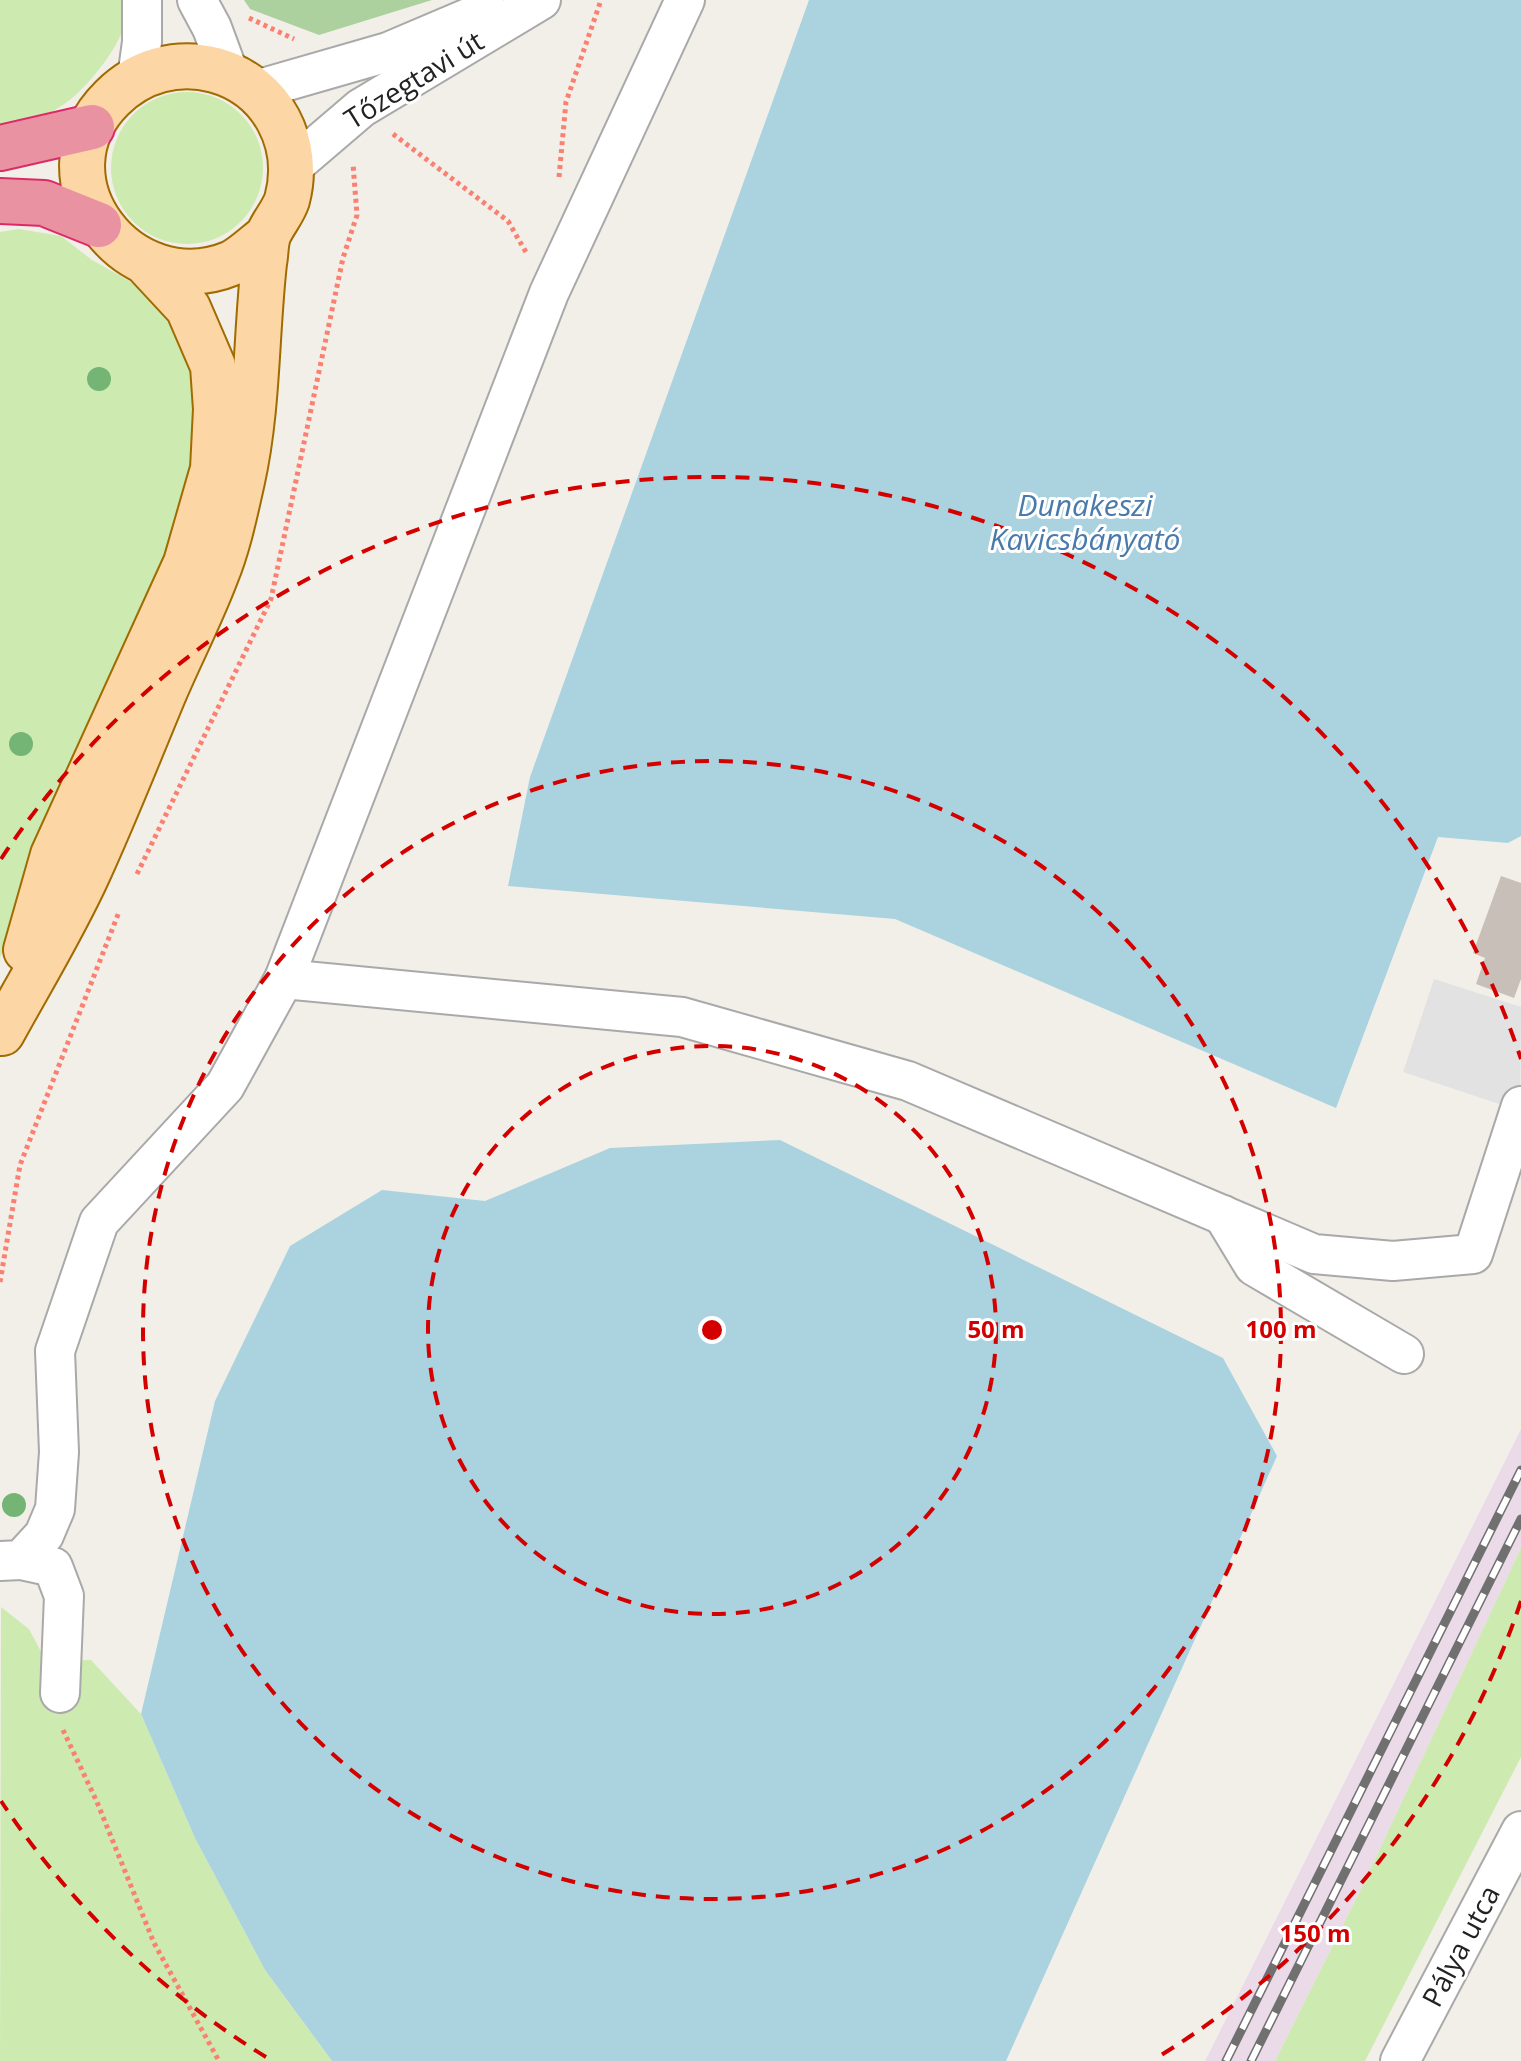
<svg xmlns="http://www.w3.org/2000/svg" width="1521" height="2061" viewBox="0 0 1521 2061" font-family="'Open Sans',sans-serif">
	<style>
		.industrial { fill: #ebdbe8 }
		.grass { fill: #cdebb0 }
		.forest { fill: #add19e }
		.parking { fill: #e2e2e2 }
		.water { fill: #aad3df }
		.building { fill: #c7bfb8 }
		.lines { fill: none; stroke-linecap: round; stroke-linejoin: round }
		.minor-casing { stroke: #a9a9a9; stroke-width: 42 }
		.major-casing { stroke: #a06b00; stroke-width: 48 }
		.highway-casing { stroke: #dc2a67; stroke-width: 48 }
		.path { stroke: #fa8072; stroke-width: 5; stroke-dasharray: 4 4; stroke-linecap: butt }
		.minor { stroke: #fff; stroke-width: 38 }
		.major { stroke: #fcd6a4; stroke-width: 44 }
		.highway { stroke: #e892a2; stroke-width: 44 }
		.rail-casing { stroke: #707070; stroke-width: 9 }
		.rail { stroke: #fff; stroke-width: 6; stroke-dasharray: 18; stroke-linecap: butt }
		.tree { fill: #74b475 }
		.ring { fill: none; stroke: #d40000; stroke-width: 4; stroke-dasharray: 14 10 }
		.labels { text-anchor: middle; stroke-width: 6; stroke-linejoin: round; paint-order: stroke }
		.street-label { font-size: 28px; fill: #222; stroke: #fff }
		.water-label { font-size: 30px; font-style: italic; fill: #4a7aab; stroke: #fff }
		.centre { fill: #d40000; stroke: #fff; stroke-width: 4 }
		.ring-label { font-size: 24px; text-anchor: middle; font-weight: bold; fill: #d40000; stroke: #fff; stroke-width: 6; stroke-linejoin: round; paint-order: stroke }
	</style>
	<rect width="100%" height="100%" fill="#f2efe9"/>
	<polygon class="industrial" points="1521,1429 1521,1548 1361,1889 1275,2061 1205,2061"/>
	<g class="grass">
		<path d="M 0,0 L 126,0 C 137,28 90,86 67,102 C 47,117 24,125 0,132 Z"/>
		<circle cx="187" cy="168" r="76"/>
		<polygon points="19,229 61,236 92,260 158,297 193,362 197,411 191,482 172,556 41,846 0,958 0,232"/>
		<polygon points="1521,1548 1521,1757 1365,2061 1275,2061 1361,1889"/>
		<polygon points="1,1607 29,1629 46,1661 91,1660 141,1714 195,1838 265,1970 332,2061 0,2061"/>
	</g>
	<polygon class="forest" points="244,0 432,0 319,35 250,9"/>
	<polygon class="parking" points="1434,979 1521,1007 1520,1111 1403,1072"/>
	<g class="water">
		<polygon points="809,0 1521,0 1521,836 1508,843 1438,837 1336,1108 895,919 508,886 530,777"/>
		<polygon points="780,1140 1223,1358 1277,1456 1006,2061 332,2061 265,1970 195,1838 141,1714 215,1401 290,1246 382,1190 485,1201 610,1148"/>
	</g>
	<polygon class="building" points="1501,876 1521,883 1521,979 1514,998 1476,984 1485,958 1473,953"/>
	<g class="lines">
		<g class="minor-casing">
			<g id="minor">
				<polyline points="197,0 212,28 229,74"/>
				<polyline points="137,78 142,42 142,0"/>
				<polyline points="256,90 388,52 487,10"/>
				<polyline points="292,167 361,108 541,0"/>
				<polyline points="284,979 549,293 685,0"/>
				<polyline points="1223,1215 1254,1266 1404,1354"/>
				<polyline points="21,1560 53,1567 64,1596 60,1693"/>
				<polyline points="0,1561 21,1560 44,1535 55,1509 59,1452 55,1351 99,1222 225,1086 284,979 682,1017 908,1081 1314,1254 1393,1261 1473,1254 1521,1106"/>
				<polyline points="1400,2061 1521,1831"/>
			</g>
		</g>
		<g class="major-casing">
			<g id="major">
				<polyline points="26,950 53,855 186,563 213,469 216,409 213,366 188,308 149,266"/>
				<path d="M 2,1033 C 31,980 63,928 88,873 C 115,814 139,753 164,693 C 181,653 201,615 216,575 C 228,546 235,512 242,481 C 258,409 256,335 264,263 C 266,254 265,242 269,233 C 274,222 283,212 287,200 C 302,144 273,86 215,70 C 178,60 140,70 112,98 C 31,178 129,306 232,263 C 244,257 257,244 268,236"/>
			</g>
		</g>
		<g class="highway-casing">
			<g id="highway">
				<polyline points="0,148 92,127"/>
				<polyline points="0,201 44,203 99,225"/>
			</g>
		</g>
		<g class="path">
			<polyline points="249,18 294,39"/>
			<polyline points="393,134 508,221 527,254"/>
			<polyline points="559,177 566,102 601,0"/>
			<polyline points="137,874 271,599 343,258 357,215 353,164"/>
			<polyline points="0,1282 20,1165 119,912"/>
			<polyline points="63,1730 97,1802 154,1943 219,2061"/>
		</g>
		<use href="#minor" class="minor"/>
		<use href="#major" class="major"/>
		<use href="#highway" class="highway"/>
		<g class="rail-casing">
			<g id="rail">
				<polyline points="1226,2061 1521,1470"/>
				<polyline points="1251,2061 1521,1519"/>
			</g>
		</g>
		<use href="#rail" class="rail"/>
	</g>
	<g class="tree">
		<circle cx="99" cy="379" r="12"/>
		<circle cx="21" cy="744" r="12"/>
		<circle cx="14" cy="1505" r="12"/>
	</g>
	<g class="ring">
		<circle cx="712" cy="1330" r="284"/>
		<circle cx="712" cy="1330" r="569"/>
		<path d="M1521 1601A853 853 0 0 1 1158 2057M266 2057A853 853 0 0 1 1 1801M1 859A853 853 0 0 1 1521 1059"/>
	</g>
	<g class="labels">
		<g class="street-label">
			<text transform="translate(414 80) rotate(-32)" y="10">Tőzegtavi út</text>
			<text transform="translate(1461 1946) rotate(-62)" y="10">Pálya utca</text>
		</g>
		<g class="water-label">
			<text x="1085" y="516">Dunakeszi<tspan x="1085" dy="34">Kavicsbányató</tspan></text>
		</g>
	</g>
	<circle cx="712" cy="1330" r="12" class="centre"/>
	<g class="ring-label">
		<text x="996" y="1338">50 m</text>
		<text x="1281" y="1338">100 m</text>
		<text x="1315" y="1942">150 m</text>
	</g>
</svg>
